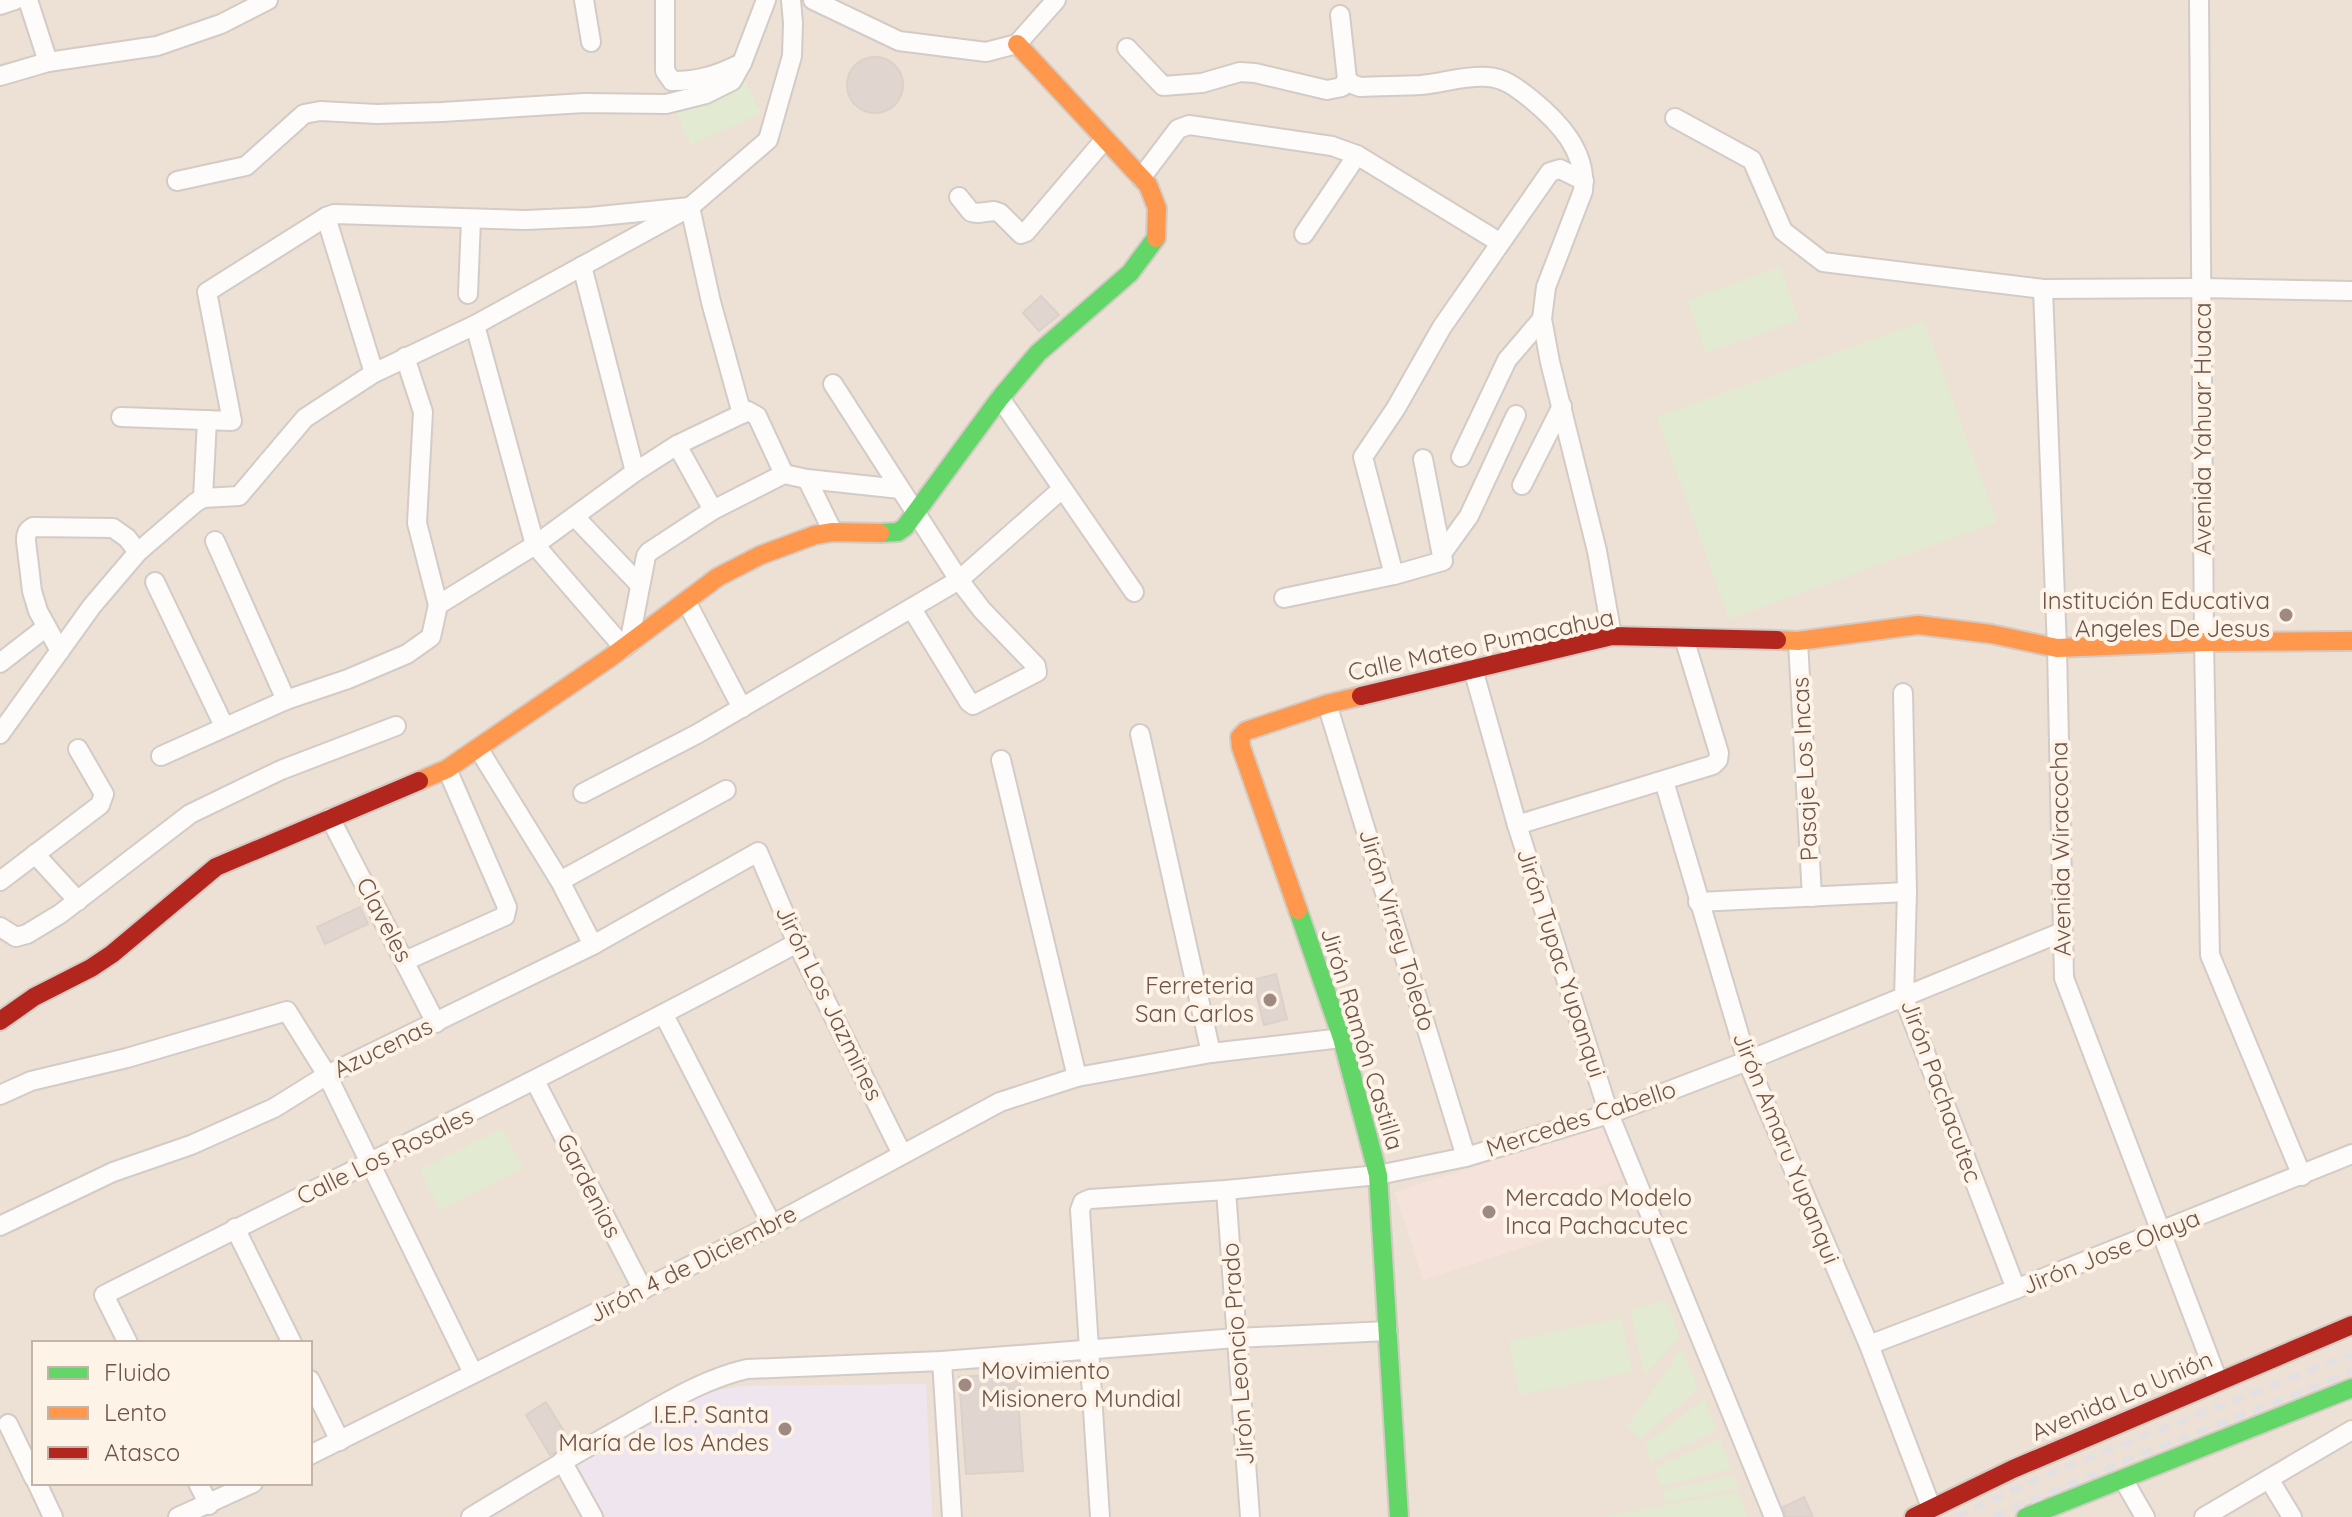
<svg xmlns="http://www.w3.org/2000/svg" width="2352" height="1517" viewBox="0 0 2352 1517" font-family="Quicksand,sans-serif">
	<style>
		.residential { fill: #ede0d4; fill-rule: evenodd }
		.commercial { fill: #f4e2db }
		.education { fill: #efe5ef }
		.green { fill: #e2ead2 }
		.building { fill: #e0d6cf; stroke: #dcd1ca; stroke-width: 2 }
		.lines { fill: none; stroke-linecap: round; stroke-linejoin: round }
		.street-casing { stroke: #d3cbc5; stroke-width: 22 }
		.fast-casing { stroke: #d3cac4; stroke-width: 22 }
		.slow-casing { stroke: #d3cac4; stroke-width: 22 }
		.jam-casing { stroke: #d3cac4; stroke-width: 22 }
		.street { stroke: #fdfcfb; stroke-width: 18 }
		.fast { stroke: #63d668; stroke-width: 18 }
		.slow { stroke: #ff974d; stroke-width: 18 }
		.jam { stroke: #b3261e; stroke-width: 18 }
		.rail { stroke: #e3e0e4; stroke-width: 6; stroke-dasharray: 12 8; stroke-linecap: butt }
		.poi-dot { fill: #9e8a81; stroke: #fdf3e7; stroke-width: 3 }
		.labels { text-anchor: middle; stroke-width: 8; stroke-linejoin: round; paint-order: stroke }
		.street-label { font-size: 24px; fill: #6f544a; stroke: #fdf3e7 }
		.poi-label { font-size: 24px; fill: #6f544a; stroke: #fdf3e7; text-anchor: end }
	</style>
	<rect width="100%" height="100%" fill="#f4eee7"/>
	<path class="residential" d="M 0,0 L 2352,0 L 2352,1517 L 0,1517 ZM 34,1343 L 310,1343 L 310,1483 L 34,1483 Z"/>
	<polygon class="commercial" points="1605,1125 1622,1179 1572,1195 1582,1229 1423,1280 1395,1192"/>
	<polygon class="education" points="926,1384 932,1517 606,1517 577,1465 707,1393 739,1386"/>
	<g class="green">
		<polygon points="745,79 761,113 691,145 675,111"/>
		<polygon points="1780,267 1799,320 1706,353 1687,300"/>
		<polygon points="1924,321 1997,522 1729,619 1657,417"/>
		<polygon points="502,1128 523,1168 440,1210 420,1170"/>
		<polygon points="1666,1301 1680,1337 1645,1375 1630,1310"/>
		<polygon points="1621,1318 1632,1372 1520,1395 1509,1341"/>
		<polygon points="1682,1349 1698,1389 1641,1439 1627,1426"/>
		<polygon points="1704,1399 1717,1430 1651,1462 1644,1445"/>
		<polygon points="1720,1439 1731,1469 1661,1486 1654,1468"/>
		<polygon points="1734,1475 1739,1488 1666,1503 1662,1491"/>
		<polygon points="1738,1492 1747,1517 1603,1517"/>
	</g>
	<g class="building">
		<circle cx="875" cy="85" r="28"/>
		<polygon points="1041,296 1059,315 1039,331 1023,313"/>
		<polygon points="360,907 368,924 325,944 317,927"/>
		<polygon points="1276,974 1287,1019 1264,1025 1253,980"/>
		<polygon points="1019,1373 1021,1399 1018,1399 1023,1471 966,1474 959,1377"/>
		<polygon points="546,1402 571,1443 550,1455 526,1415"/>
		<polygon points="1804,1497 1813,1517 1786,1517 1783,1507"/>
	</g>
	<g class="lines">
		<g class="street-casing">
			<g id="street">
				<polyline points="28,0 48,62"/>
				<polyline points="584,0 591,42"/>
				<path d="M 665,0 L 665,71 L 672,81 C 701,81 717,75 742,63 L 766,0"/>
				<polyline points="813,0 899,41 986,52 1017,44 1056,0"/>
				<polyline points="2199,0 2204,642 2210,955 2302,1176"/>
				<polyline points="0,5 15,0"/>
				<path d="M 1340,15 L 1347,79 L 1352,84 L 1360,87 C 1380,86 1401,86 1421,85 C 1443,83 1466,75 1488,77 C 1505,78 1518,89 1531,99 C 1559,122 1587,151 1583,191 L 1546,287 L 1542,319 L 1550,362 L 1597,551 L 1612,636"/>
				<polyline points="1127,48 1163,86 1202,83 1240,72 1255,73 1327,90 1342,87 1347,79"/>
				<polyline points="0,76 48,62 157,46 221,24 268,0"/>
				<polyline points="1675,118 1752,160 1783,231 1823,262 2043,289 2202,288 2352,291"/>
				<polyline points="1141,178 1178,129 1189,125 1332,146 1357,155 1499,242"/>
				<polyline points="177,181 246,166 304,114 320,111 377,114 442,112 584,103 666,104 706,94 732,81 742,63"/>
				<polyline points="959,197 971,212 978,213 994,211 1000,213 1021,234 1026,232 1105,139"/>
				<polyline points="326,217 374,373"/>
				<polyline points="1304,234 1357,155"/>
				<polyline points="582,266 635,472"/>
				<polyline points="2043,289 2057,648 2064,978 2218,1381"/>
				<polyline points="468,294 471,220"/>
				<polyline points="475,325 535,545 624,648"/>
				<polyline points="405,357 423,412 417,523 438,605"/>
				<polyline points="833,384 959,580 982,610 1036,666 1037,672 973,705 969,702 912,609"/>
				<polyline points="1000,398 1134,592"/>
				<polyline points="121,417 232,421 207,292 326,217 334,214 526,220 590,217 690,207 711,302 742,414"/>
				<polyline points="677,445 713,510"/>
				<polyline points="1461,457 1507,360 1542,319"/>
				<polyline points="807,479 833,532"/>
				<polyline points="1522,485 1562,406"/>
				<polyline points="203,498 207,420"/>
				<polyline points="575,517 639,584"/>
				<polyline points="215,541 286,700"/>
				<polyline points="1443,552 1469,516 1516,415"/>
				<polyline points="1394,575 1363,457 1396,408 1442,327 1550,172 1560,169 1584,181"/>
				<polyline points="155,582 224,726"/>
				<polyline points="1284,598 1394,575 1443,561 1423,459"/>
				<polyline points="686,601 742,708"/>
				<polyline points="1798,641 1812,897"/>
				<polyline points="629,644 646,556 649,552 713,510 784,474 807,479 900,489"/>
				<path d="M 60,651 L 38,611 L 32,591 L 26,541 C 26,534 27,530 33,527 L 113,528 L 127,538 L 138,552"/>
				<polyline points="0,663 45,628"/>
				<polyline points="1473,669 1517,825 1609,1114 1774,1517"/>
				<polyline points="1903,693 1907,892 1904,998 2016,1289"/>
				<polyline points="1327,704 1466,1157"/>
				<polyline points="0,734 92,606 138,552 195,503 203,498 239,496 305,418 374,373 475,325 690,207 768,140 792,56 793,23 791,0"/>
				<polyline points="1140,734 1211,1053"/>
				<polyline points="478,748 560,881 593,945"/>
				<polyline points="161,756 286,700 348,679 407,654 431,637 438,605 535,545 635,472 677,445 748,411 757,416 784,474"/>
				<polyline points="1001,760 1077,1077"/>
				<polyline points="1664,781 1747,1061 1869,1345 1931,1507"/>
				<polyline points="583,793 697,734 959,580 1062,489"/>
				<polyline points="330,818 436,1023"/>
				<polyline points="1517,825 1713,765 1718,760 1719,753 1684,638"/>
				<polyline points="35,854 78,901"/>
				<polyline points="0,881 100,805 104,794 78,749"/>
				<polyline points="560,881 726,790"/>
				<polyline points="1698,902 1907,892"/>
				<polyline points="0,927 16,937 27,934 60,914 190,814 281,770 396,726"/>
				<polyline points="405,961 505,916 507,907 447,769"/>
				<polyline points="664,1015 772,1225"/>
				<polyline points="535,1081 643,1290"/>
				<polyline points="0,1095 31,1081 127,1058 287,1011 327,1075 473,1373"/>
				<polyline points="1226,1190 1250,1517"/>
				<polyline points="0,1226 113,1172 191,1145 274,1108 327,1075 593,945 758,852 797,943 902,1154"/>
				<polyline points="235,1228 292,1343"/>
				<path d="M 128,1343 L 104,1295 C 336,1178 569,1066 797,943"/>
				<polyline points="1869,1345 2016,1289 2352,1154"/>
				<polyline points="942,1361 952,1517"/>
				<polyline points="310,1380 340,1441"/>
				<polyline points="8,1424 34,1478"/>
				<polyline points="310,1455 772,1225 1000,1102 1077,1077 1211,1053 1342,1038"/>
				<polyline points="562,1461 593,1517"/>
				<polyline points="2123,1479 2145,1517"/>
				<polyline points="2269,1479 2292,1517"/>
				<polyline points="37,1483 53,1517"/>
				<polyline points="198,1483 209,1505"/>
				<polyline points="178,1517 253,1483"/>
				<path d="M 471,1517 C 524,1485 576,1453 630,1423 C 669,1401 704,1379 747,1369 L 942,1361 L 1236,1338 L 1388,1331"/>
				<polyline points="1100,1517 1080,1210 1083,1202 1090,1199 1226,1190 1378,1175 1466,1157 1609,1114 1747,1061 2062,932"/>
				<polyline points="2204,1517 2352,1430"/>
			</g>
		</g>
		<g class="fast-casing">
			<g id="fast">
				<polyline points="880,533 898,532 905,527 1000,398 1038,353 1130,273 1156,238"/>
				<polyline points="1298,910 1342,1038 1378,1175 1399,1517"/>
				<polyline points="2026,1517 2352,1388"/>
			</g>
		</g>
		<g class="slow-casing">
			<g id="slow">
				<polyline points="1017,44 1148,185 1157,208 1156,238"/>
				<polyline points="1777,640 1798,641 1918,625 1991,634 2057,648 2204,642 2352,641"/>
				<polyline points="419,781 447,769 611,657 718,577 761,555 815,535 833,532 880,533"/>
				<polyline points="1298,910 1241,747 1240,737 1246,731 1327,704 1361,696"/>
			</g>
		</g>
		<g class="jam-casing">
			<g id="jam">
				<polyline points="1361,696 1612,636 1777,640"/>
				<polyline points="0,1021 34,997 91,968 112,954 216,867 419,781"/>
				<polyline points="1914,1517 2013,1469 2352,1325"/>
			</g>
		</g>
		<use href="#street" class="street"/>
		<use href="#fast" class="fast"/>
		<use href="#slow" class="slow"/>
		<use href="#jam" class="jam"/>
		<g class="rail">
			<polyline points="1956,1517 2049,1474 2352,1354"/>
			<polyline points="1994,1517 2119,1463 2352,1372"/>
		</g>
	</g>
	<g class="poi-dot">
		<circle cx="2286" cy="615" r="8"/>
		<circle cx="1270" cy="1000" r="8"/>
		<circle cx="1489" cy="1212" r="8"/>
		<circle cx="965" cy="1385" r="8"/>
		<circle cx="785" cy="1429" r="8"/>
	</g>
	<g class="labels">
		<g class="street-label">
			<text transform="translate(2203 429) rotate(-90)" y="8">Avenida Yahuar Huaca</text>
			<text transform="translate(1481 645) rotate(-12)" y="8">Calle Mateo Pumacahua</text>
			<text transform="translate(1805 769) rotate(-93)" y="8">Pasaje Los Incas</text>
			<text transform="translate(2061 849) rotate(-91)" y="8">Avenida Wiracocha</text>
			<text transform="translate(384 920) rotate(62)" y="8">Claveles</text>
			<text transform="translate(1397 930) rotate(73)" y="8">Jirón Virrey Toledo</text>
			<text transform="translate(1561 963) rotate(72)" y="8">Jirón Tupac Yupanqui</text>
			<text transform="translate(829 1003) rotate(64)" y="8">Jirón Los Jazmines</text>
			<text transform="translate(1362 1039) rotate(73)" y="8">Jirón Ramón Castilla</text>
			<text transform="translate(383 1048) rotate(-26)" y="8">Azucenas</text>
			<text transform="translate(1941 1091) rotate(70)" y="8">Jirón Pachacutec</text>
			<text transform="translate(1581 1119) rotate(-18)" y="8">Mercedes Cabello</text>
			<text transform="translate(1786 1148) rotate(68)" y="8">Jirón Amaru Yupanqui</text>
			<text transform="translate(385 1156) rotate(-26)" y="8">Calle Los Rosales</text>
			<text transform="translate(589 1186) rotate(63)" y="8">Gardenias</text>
			<text transform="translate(2111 1252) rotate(-22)" y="8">Jirón Jose Olaya</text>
			<text transform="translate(693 1264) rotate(-27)" y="8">Jirón 4 de Diciembre</text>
			<text transform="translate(1238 1354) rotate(-94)" y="8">Jirón Leoncio Prado</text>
			<text transform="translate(2122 1396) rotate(-23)" y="8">Avenida La Unión</text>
		</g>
		<g class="poi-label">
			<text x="2270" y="609">Institución Educativa<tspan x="2270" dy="28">Angeles De Jesus</tspan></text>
			<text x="1254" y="994">Ferreteria<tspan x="1254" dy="28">San Carlos</tspan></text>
			<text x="1505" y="1206" text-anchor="start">Mercado Modelo<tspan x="1505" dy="28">Inca Pachacutec</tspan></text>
			<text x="981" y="1379" text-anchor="start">Movimiento<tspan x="981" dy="28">Misionero Mundial</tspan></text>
			<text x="769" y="1423">I.E.P. Santa<tspan x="769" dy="28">María de los Andes</tspan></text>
		</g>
	</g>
	<rect x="32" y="1341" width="280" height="144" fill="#fdf3e7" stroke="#c4b3a8" stroke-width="2"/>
	<rect x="48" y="1367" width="40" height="12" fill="#63d668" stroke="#c4b3a8" stroke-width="2"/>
	<text x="104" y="1381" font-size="24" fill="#6f544a">Fluido</text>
	<rect x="48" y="1407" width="40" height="12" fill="#ff974d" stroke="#c4b3a8" stroke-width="2"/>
	<text x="104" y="1421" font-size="24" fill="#6f544a">Lento</text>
	<rect x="48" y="1447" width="40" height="12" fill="#b3261e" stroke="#c4b3a8" stroke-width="2"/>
	<text x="104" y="1461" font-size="24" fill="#6f544a">Atasco</text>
</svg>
